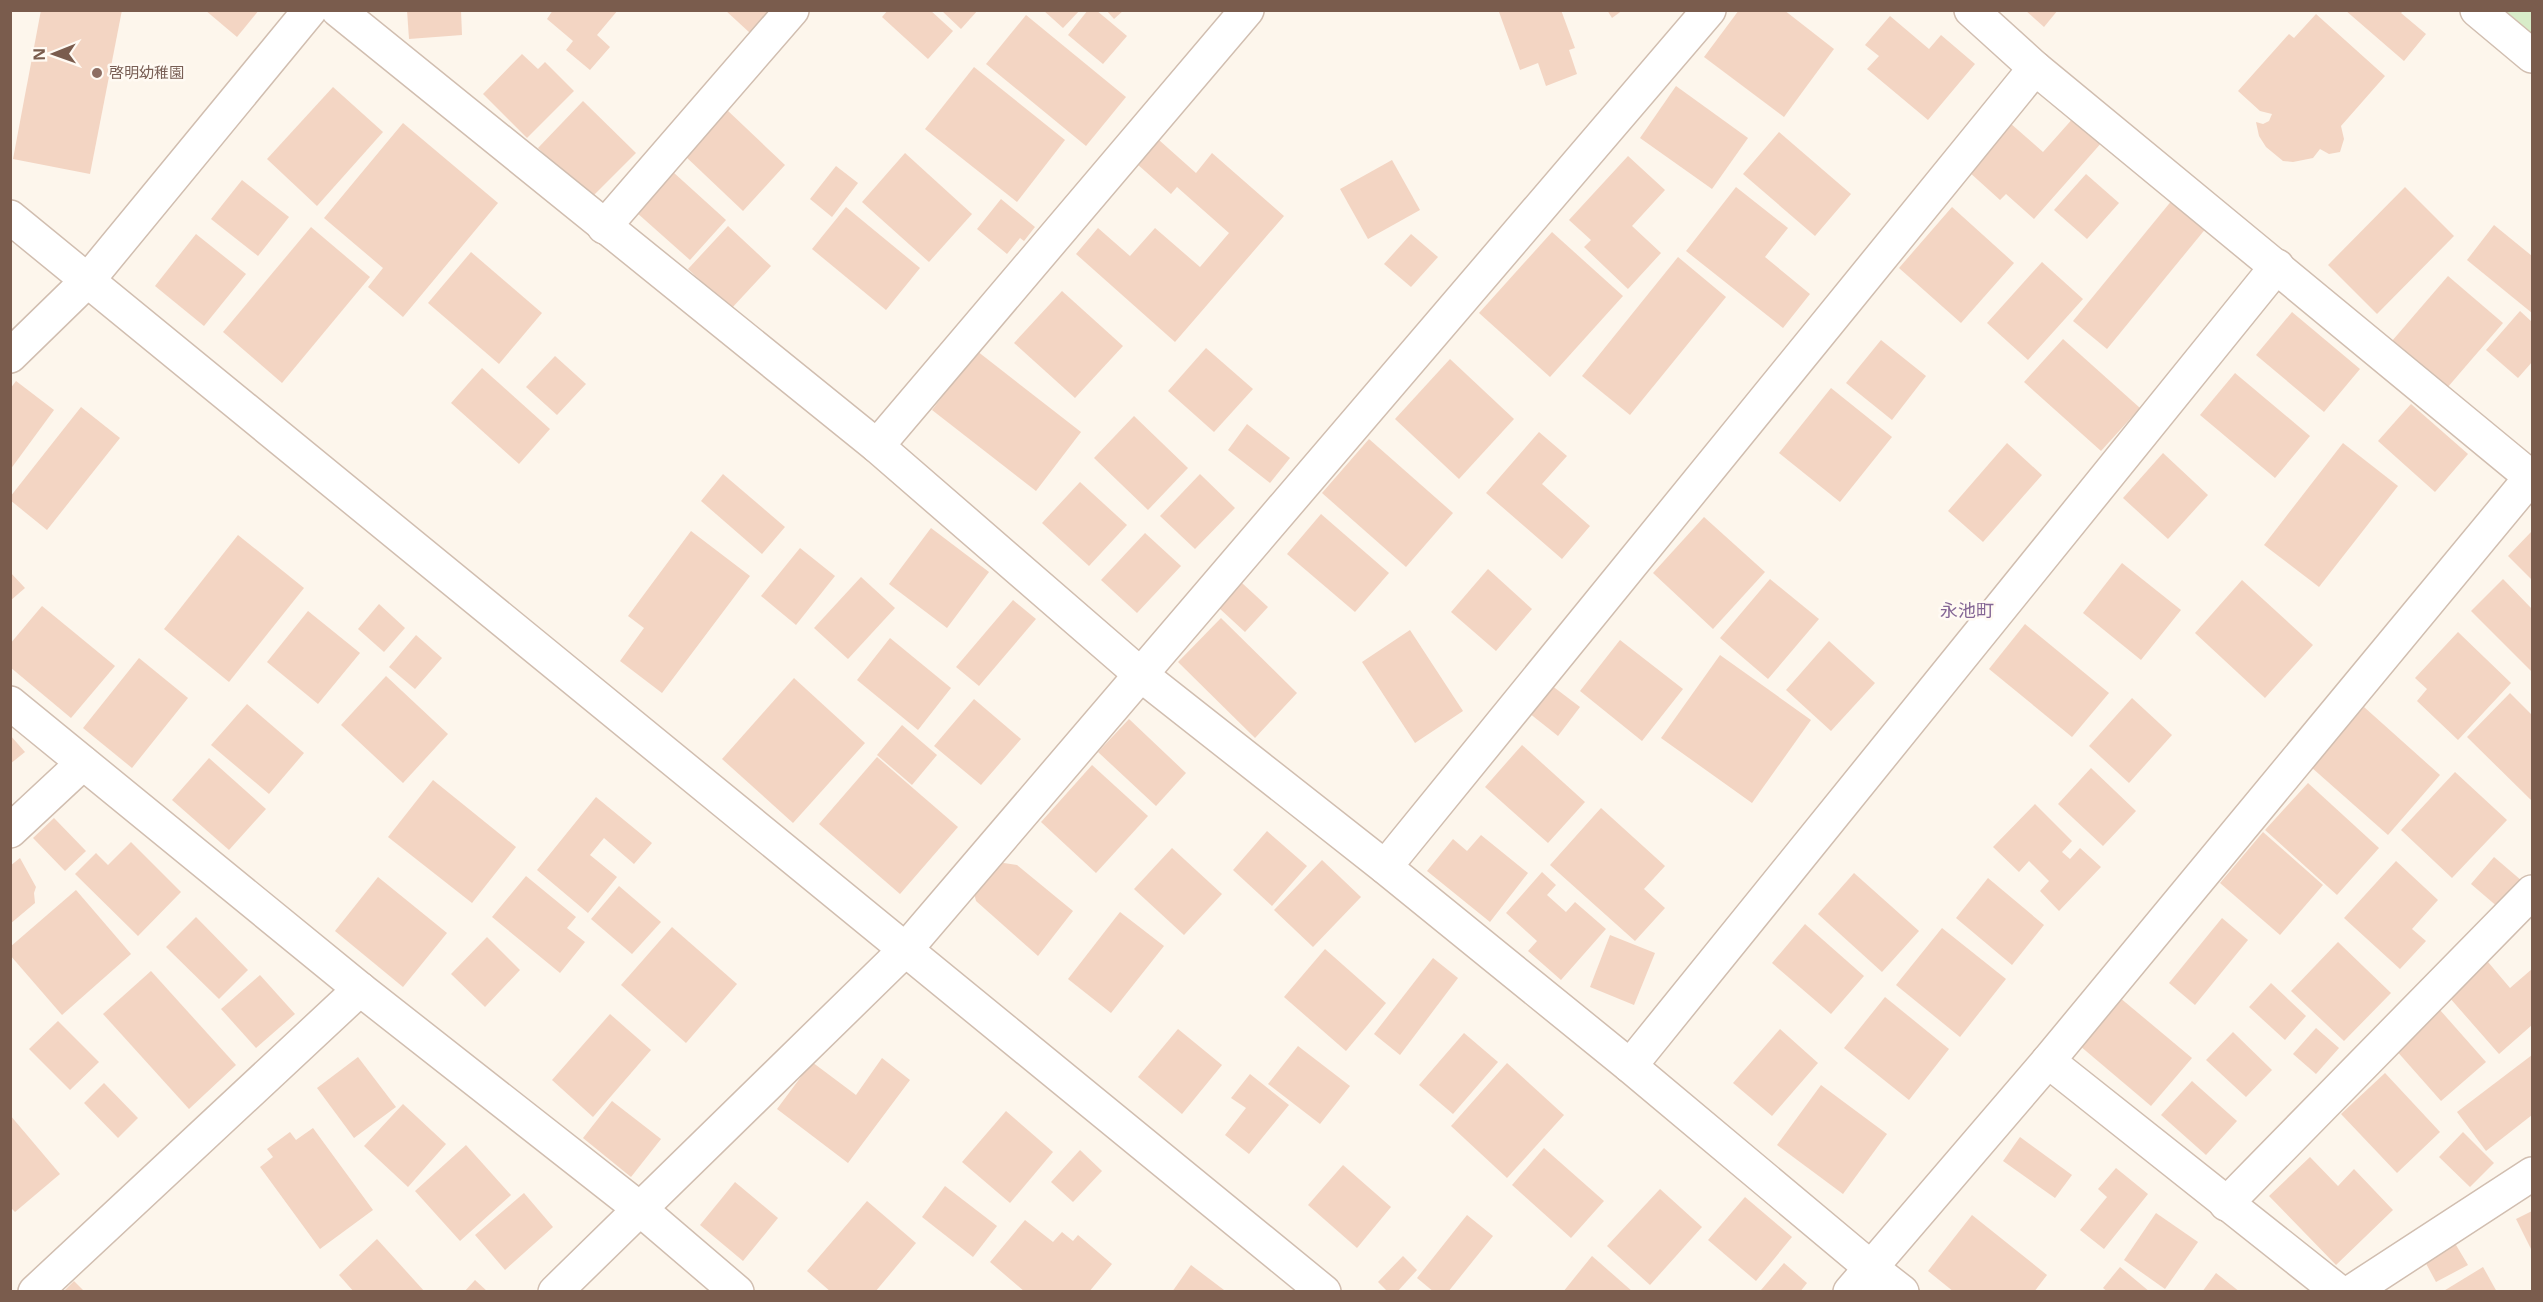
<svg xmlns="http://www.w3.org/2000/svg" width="2543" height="1302" viewBox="0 0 2543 1302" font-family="'Open Sans','Noto Sans JP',sans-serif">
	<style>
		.green { fill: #d8ecc9 }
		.building { fill: #f3d5c3 }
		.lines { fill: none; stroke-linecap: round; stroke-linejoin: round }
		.minor-casing { stroke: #d1beb0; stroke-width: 36 }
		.minor { stroke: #fff; stroke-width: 33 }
		.education-dot { fill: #8d6e63; stroke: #fffaf3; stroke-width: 2 }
		.labels { text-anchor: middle; stroke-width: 5; stroke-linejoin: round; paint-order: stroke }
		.education-label { font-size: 15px; fill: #785e54; stroke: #fffaf3; text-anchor: start }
		.quarter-label { font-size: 18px; fill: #846695; stroke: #fffaf3 }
	</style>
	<rect width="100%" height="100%" fill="#fdf6ec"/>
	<polygon class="green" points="2477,11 2532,11 2532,56"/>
	<g class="building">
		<polygon points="41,10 122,10 90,174 13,159"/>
		<polygon points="205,10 259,10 237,37"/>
		<polygon points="407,10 461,10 462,35 409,39"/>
		<polygon points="553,10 618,10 597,35 610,47 590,70 566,50 573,41 547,19"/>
		<polygon points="725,10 771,10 750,33"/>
		<polygon points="888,10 930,10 953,31 928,59 882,17"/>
		<polygon points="941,10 978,10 961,29"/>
		<polygon points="1043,10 1080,10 1063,28"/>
		<polygon points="1088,10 1096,10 1127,36 1103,64 1068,35"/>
		<polygon points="1106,10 1124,10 1114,19"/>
		<polygon points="1503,10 1561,10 1575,48 1569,50 1577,74 1546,86 1538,63 1520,70 1499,12"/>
		<polygon points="1607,10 1623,10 1612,18"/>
		<polygon points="1739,10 1784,10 1834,49 1784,117 1704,57"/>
		<polygon points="2025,10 2058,10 2044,27"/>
		<polygon points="2345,10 2404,10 2401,13 2426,34 2404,61"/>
		<polygon points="2316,14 2385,76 2341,126 2344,139 2340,152 2329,154 2320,149 2313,158 2293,162 2283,161 2266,147 2259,136 2256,122 2263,124 2269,121 2272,114 2260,111 2238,91 2289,34 2294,38"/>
		<polygon points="1026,15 1126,97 1086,146 986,64"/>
		<polygon points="1890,16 1929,49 1941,35 1975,64 1928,120 1867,69 1879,56 1865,45"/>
		<polygon points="522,54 538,69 545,62 574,91 527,138 483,94"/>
		<polygon points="974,67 1065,140 1017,202 925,129"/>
		<polygon points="1676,86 1748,138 1712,189 1640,138"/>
		<polygon points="333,87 383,132 317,206 267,159"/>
		<polygon points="583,101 636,153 590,199 538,148"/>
		<polygon points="726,109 785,165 743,211 684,155"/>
		<polygon points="2075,116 2103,141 2034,219 2006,194 2000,200 1968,171 2010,123 2043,152"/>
		<polygon points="403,123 498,203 403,317 368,287 383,268 324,218"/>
		<polygon points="1779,132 1851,194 1815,236 1743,174"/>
		<polygon points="1159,140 1196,173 1212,153 1284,216 1175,342 1076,254 1098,228 1130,256 1155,228 1200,267 1229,233 1177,187 1171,194 1137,164"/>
		<polygon points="905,153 972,214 929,262 862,202"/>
		<polygon points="1628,156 1665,190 1632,226 1661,253 1628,289 1584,247 1591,240 1569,220"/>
		<polygon points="1392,160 1420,210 1368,239 1340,189"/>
		<polygon points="836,166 858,183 832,217 810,199"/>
		<polygon points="673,172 726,220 690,260 636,212"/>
		<polygon points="2086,174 2119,203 2087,239 2054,210"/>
		<polygon points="242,180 289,217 258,256 211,219"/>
		<polygon points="1736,187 1788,228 1765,257 1810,294 1783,328 1686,251"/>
		<polygon points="2405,187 2454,236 2377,314 2328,265"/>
		<polygon points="1001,199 1035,227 1024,241 1020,238 1007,254 977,229"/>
		<polygon points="2173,199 2207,227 2107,349 2073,321"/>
		<polygon points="846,207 920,268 886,310 812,249"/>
		<polygon points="1952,207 2014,263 1961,323 1899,268"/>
		<polygon points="2494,225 2532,256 2532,313 2467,260"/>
		<polygon points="728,226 771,266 731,309 688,269"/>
		<polygon points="311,227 370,277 282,383 223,332"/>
		<polygon points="1552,232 1623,296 1550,377 1479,313"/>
		<polygon points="196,234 246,274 204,326 155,286"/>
		<polygon points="1411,234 1438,257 1411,287 1384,264"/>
		<polygon points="471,252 542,313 499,364 428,303"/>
		<polygon points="1678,257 1726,297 1630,415 1582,376"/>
		<polygon points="2042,262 2083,299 2028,360 1987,323"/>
		<polygon points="2448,276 2503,323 2447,388 2392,341"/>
		<polygon points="1062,291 1123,346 1075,398 1014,343"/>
		<polygon points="2520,311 2532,322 2532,362 2518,378 2486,350"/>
		<polygon points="2292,312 2360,369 2324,412 2256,355"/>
		<polygon points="2063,339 2140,408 2101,451 2024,382"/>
		<polygon points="1881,340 1926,376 1892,420 1846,383"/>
		<polygon points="1206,348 1253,389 1214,432 1168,391"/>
		<polygon points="977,351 1081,432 1036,491 932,410"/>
		<polygon points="555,356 586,384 557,415 526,387"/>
		<polygon points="1450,359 1514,419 1459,479 1395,419"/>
		<polygon points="482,368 550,429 519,464 451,403"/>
		<polygon points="2235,373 2310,436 2275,478 2200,415"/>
		<polygon points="16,381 54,410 10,470 10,389"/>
		<polygon points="1831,388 1892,437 1840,502 1779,453"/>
		<polygon points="2411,404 2468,454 2435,492 2378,441"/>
		<polygon points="81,407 120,438 47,530 10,500 10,497"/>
		<polygon points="1134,416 1188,468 1148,510 1094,458"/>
		<polygon points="1247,424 1290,458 1270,483 1228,450"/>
		<polygon points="1539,432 1567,456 1542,484 1590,526 1562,559 1486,493"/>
		<polygon points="1369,439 1453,513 1406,567 1322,493"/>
		<polygon points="2007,443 2042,475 1983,542 1948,511"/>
		<polygon points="2343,443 2398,486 2319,587 2264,545"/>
		<polygon points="2163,453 2208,495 2168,539 2123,498"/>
		<polygon points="723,474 785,527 762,554 701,501"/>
		<polygon points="1200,474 1235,508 1195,549 1160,516"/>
		<polygon points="1080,482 1127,525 1089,566 1042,523"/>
		<polygon points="1321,514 1389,573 1355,612 1287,554"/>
		<polygon points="1704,517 1765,572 1713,629 1653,573"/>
		<polygon points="931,528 989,572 947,628 889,584"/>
		<polygon points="691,531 750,576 662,693 620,661 644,628 628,616"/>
		<polygon points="2532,531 2532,580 2508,556"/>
		<polygon points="1145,533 1181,566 1137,613 1101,580"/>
		<polygon points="238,535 304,588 229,682 164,629"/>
		<polygon points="800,548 835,576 796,625 761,596"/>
		<polygon points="2122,563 2181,610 2141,660 2083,613"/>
		<polygon points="1488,569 1532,609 1496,651 1451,612"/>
		<polygon points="10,572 25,588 10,601"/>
		<polygon points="861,577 895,608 848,659 814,628"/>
		<polygon points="1770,579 1819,619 1768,679 1720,638"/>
		<polygon points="2503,579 2532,609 2532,672 2471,611"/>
		<polygon points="2242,580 2313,645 2265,698 2195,633"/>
		<polygon points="1242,583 1268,607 1245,632 1219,608"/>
		<polygon points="1013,600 1036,619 979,686 956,667"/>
		<polygon points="379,604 405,628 384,652 358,629"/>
		<polygon points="42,606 115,666 71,718 10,667 10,644"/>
		<polygon points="308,611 360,653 318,704 267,662"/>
		<polygon points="1221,618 1297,693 1255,738 1178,662"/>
		<polygon points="2025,624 2109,693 2072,737 1989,669"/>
		<polygon points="1410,630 1463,711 1415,743 1362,662"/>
		<polygon points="2458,632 2511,683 2458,740 2417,701 2427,689 2415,678"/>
		<polygon points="416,635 442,658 415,689 389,667"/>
		<polygon points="890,638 951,688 918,730 857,680"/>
		<polygon points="1620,640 1683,689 1642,741 1580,691"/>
		<polygon points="1829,641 1875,683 1831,731 1786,690"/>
		<polygon points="1720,655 1811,720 1752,803 1661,738"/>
		<polygon points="139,658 188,698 132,768 83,728"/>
		<polygon points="386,676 448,734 403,783 341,725"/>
		<polygon points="794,678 865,743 793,823 722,759"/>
		<polygon points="1551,685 1580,707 1558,736 1529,713"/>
		<polygon points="2510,693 2532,715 2532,801 2467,737"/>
		<polygon points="2132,698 2172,735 2129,783 2089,746"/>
		<polygon points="974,699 1021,739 981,785 934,746"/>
		<polygon points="247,704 304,753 269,794 211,745"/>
		<polygon points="2364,707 2440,775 2388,835 2311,767"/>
		<polygon points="1129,719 1186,773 1156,806 1098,752"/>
		<polygon points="902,725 937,755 912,785 877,755"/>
		<polygon points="10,735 25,752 10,764"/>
		<polygon points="1522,745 1585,802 1548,843 1485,787"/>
		<polygon points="877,757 958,827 900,894 819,824"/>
		<polygon points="209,758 266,809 229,850 172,800"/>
		<polygon points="1092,765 1148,816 1096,873 1041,822"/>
		<polygon points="2091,768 2136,811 2103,846 2058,804"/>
		<polygon points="2455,772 2507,820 2452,878 2401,830"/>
		<polygon points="433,780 516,847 472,903 388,837"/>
		<polygon points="2308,783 2379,848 2337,895 2265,830"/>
		<polygon points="596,797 652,843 634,864 604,838 590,855 617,877 588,913 537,870"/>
		<polygon points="2035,804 2072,841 2062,852 2070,859 2080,848 2101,867 2059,911 2040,891 2049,881 2029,861 2019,872 1993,847"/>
		<polygon points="1601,808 1665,866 1644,889 1665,908 1635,941 1550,865"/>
		<polygon points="54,818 86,851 65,871 33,838"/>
		<polygon points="1267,831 1307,866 1272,906 1233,870"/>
		<polygon points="2263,832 2323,885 2280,935 2220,883"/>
		<polygon points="1481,835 1528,873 1490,922 1427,871 1453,839 1467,851"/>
		<polygon points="131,842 181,892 138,936 75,874 96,853 108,865"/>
		<polygon points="1172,848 1222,894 1184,935 1134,889"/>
		<polygon points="2494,857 2522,881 2499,908 2471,884"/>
		<polygon points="20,858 36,887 34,893 35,903 10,924 10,866"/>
		<polygon points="1322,860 1361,897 1313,947 1274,910"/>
		<polygon points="2396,861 2438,900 2412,929 2426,941 2400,969 2344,918"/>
		<polygon points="1004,863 1017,865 1073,911 1038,956 976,901 974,893 995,864"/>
		<polygon points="1542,872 1556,885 1547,895 1566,912 1575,902 1606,929 1561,980 1528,951 1537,941 1506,913"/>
		<polygon points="1854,873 1919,931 1882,972 1818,914"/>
		<polygon points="526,876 576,917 567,928 585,942 560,973 492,917"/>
		<polygon points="378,877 447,933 403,987 335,931"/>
		<polygon points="1988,878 2044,925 2012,965 1956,918"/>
		<polygon points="619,886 661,922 632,954 591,919"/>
		<polygon points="76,890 131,954 62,1015 10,955 10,947"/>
		<polygon points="1120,912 1164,946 1111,1013 1068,979"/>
		<polygon points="196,917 248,970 219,999 166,947"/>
		<polygon points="2222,918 2248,940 2195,1005 2169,983"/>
		<polygon points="1805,924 1864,976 1831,1014 1772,963"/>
		<polygon points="672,927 737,984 686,1043 621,985"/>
		<polygon points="1942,928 2006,979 1960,1037 1896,985"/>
		<polygon points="1610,935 1655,953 1634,1005 1590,987"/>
		<polygon points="487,937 520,970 485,1007 451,974"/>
		<polygon points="2338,942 2391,993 2344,1041 2291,991"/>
		<polygon points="1325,949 1386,1003 1346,1051 1284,997"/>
		<polygon points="1433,958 1458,978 1400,1055 1374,1034"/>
		<polygon points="2488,962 2510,988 2532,969 2532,1025 2499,1054 2449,997"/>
		<polygon points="151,971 236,1065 189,1109 103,1014"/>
		<polygon points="260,975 295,1014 256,1048 221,1009"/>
		<polygon points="2271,983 2306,1016 2285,1040 2249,1007"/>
		<polygon points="2113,992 2192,1058 2151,1106 2073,1040"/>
		<polygon points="1885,997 1949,1049 1909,1100 1844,1048"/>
		<polygon points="2440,1010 2486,1062 2441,1101 2395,1049"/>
		<polygon points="610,1014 651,1050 593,1117 552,1080"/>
		<polygon points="58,1021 99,1062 70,1090 29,1049"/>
		<polygon points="2316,1028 2339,1048 2316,1074 2293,1054"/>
		<polygon points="1178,1029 1222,1065 1182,1114 1138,1077"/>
		<polygon points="1780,1029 1818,1063 1772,1116 1733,1083"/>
		<polygon points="2233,1032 2272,1070 2246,1097 2206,1060"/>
		<polygon points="1464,1033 1498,1062 1453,1114 1419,1085"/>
		<polygon points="1298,1046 1350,1086 1320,1124 1268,1084"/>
		<polygon points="2532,1055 2532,1115 2486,1151 2457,1112"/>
		<polygon points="358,1057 396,1107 354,1138 317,1088"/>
		<polygon points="882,1058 910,1080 848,1163 777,1109 812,1062 856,1095"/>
		<polygon points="1507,1063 1564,1115 1507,1178 1451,1126"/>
		<polygon points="2385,1073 2440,1132 2397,1173 2341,1114"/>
		<polygon points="1250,1074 1289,1105 1249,1154 1225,1135 1246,1108 1231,1098"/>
		<polygon points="2192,1081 2237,1121 2206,1155 2161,1115"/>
		<polygon points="104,1083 138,1118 118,1138 84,1103"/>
		<polygon points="1821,1085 1887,1134 1843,1194 1777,1145"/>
		<polygon points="612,1101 661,1139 631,1177 583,1138"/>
		<polygon points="403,1104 446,1144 408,1187 364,1146"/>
		<polygon points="1006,1111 1053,1152 1010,1203 962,1162"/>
		<polygon points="10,1115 60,1174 15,1212 10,1207"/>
		<polygon points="313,1128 373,1210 320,1249 260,1167 273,1157 267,1149 290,1132 296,1140"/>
		<polygon points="2463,1132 2494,1163 2470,1187 2439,1157"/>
		<polygon points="2020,1137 2072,1175 2055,1198 2003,1161"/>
		<polygon points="466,1145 511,1195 460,1241 415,1191"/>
		<polygon points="1544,1148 1604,1201 1571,1238 1512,1185"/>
		<polygon points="1080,1150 1102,1171 1073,1202 1051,1182"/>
		<polygon points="2310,1157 2338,1186 2354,1169 2393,1210 2336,1265 2269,1196"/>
		<polygon points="1343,1165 1391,1207 1357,1248 1308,1205"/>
		<polygon points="2116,1168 2148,1194 2104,1249 2080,1230 2107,1197 2098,1189"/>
		<polygon points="735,1182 778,1218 743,1261 700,1225"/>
		<polygon points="945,1186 997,1226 973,1257 922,1217"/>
		<polygon points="1660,1189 1702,1227 1650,1285 1607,1246"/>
		<polygon points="524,1193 553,1227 505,1270 475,1235"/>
		<polygon points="1745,1197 1792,1237 1756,1281 1708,1240"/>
		<polygon points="867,1201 916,1243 875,1292 831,1292 807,1271"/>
		<polygon points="2532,1211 2532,1251 2516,1219"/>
		<polygon points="2156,1213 2198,1242 2165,1289 2124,1260"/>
		<polygon points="1467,1215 1493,1236 1448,1292 1434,1292 1417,1278"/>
		<polygon points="1972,1215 2047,1275 2034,1292 1954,1292 1928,1271"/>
		<polygon points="1025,1220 1053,1242 1062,1232 1073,1241 1078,1235 1112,1264 1089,1292 1025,1292 990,1262"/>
		<polygon points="377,1239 425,1292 354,1292 339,1275"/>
		<polygon points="2453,1240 2468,1265 2436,1282 2423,1258"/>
		<polygon points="1403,1256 1417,1270 1397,1292 1388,1292 1378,1282"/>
		<polygon points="1592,1256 1633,1292 1563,1292"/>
		<polygon points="1784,1263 1807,1283 1800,1292 1763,1292 1761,1290"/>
		<polygon points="1191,1265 1224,1290 1223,1292 1172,1292"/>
		<polygon points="2120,1267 2150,1292 2108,1292 2103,1288"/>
		<polygon points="2483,1267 2497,1292 2442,1292"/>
		<polygon points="2216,1273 2240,1292 2202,1292"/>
		<polygon points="475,1280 488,1292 464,1292"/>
		<polygon points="74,1281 85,1292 63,1292"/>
	</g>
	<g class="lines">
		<g class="minor-casing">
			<g id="minor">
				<polyline points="338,10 877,446 1140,674 1385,867 1630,1066 1870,1267 1902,1292"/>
				<polyline points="1971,10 2035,68 2532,478"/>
				<polyline points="2477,10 2532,56"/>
				<polyline points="10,217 1324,1292"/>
				<polyline points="604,227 792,10"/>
				<polyline points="10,356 88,280 310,10"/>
				<polyline points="877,446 1247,10"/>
				<polyline points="10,703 360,989 640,1209 737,1292"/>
				<polyline points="10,831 83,763"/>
				<polyline points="1385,867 2035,68"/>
				<polyline points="2048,1061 2339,1292"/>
				<polyline points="1630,1066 2277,266"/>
				<polyline points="2226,1204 2532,892"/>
				<polyline points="35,1292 360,989"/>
				<polyline points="555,1292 906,949 1709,10"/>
				<polyline points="1850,1292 2048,1061 2532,476"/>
				<polyline points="2351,1292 2532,1174"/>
			</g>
		</g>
		<use href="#minor" class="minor"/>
	</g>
	<circle class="education-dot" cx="97" cy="73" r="6"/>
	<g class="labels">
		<g class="education-label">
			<text x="109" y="78">啓明幼稚園</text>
		</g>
		<g class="quarter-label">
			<text x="1967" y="617">永池町</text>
		</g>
	</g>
	<rect width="2543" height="1302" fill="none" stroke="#7a5c4d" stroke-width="24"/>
	<g transform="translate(54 54) rotate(269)" stroke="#fffaf3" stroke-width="4.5" paint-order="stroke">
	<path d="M0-4.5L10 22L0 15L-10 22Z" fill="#7a5c4d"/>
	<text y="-9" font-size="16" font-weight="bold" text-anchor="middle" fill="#7a5c4d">N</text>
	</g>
</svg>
